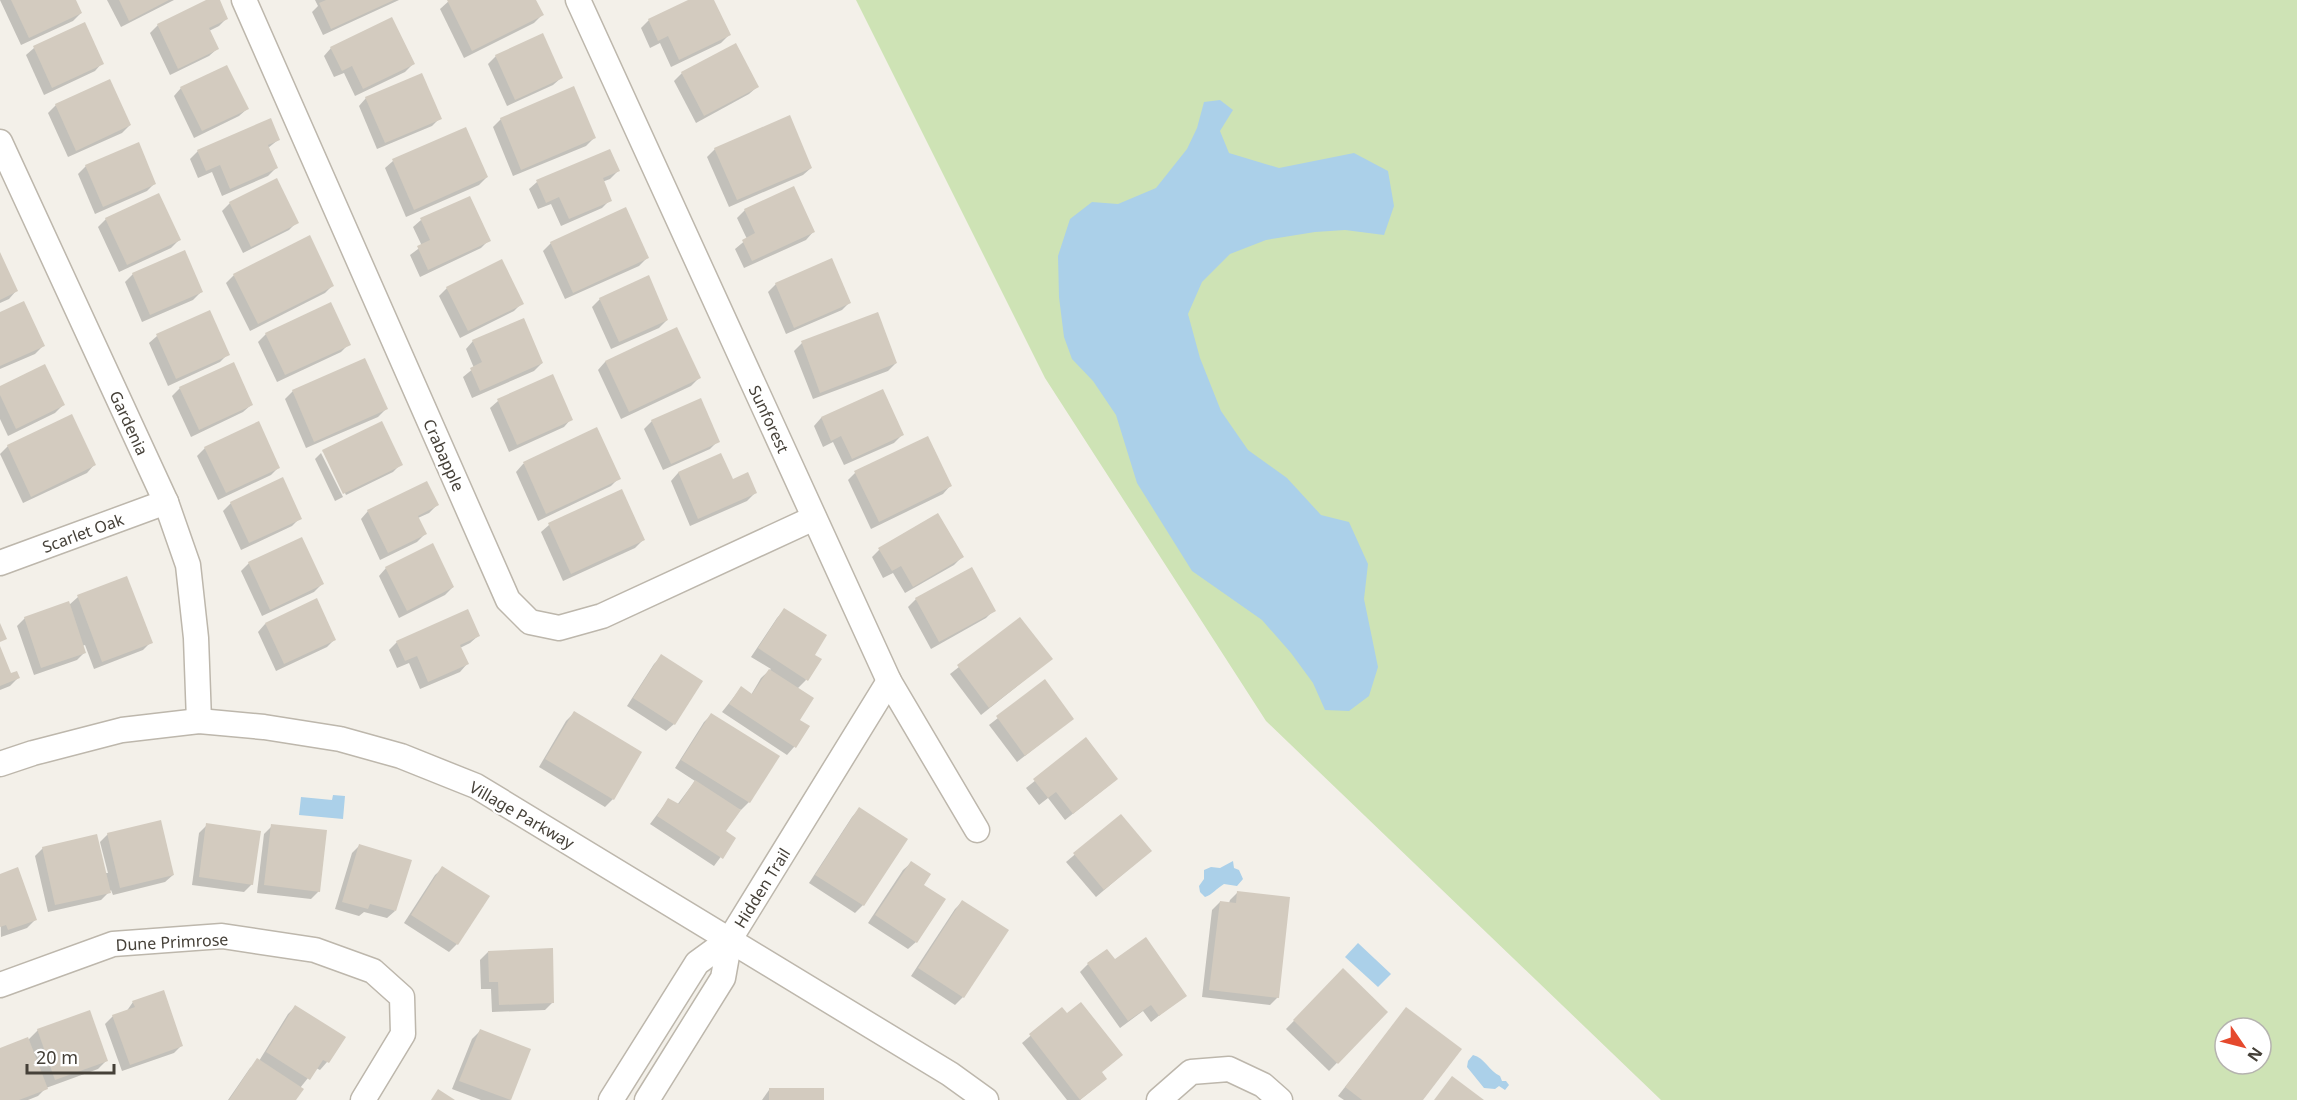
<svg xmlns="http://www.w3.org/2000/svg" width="2297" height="1100" viewBox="0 0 2297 1100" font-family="'Noto Sans',sans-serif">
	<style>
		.green { fill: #cee3b5; fill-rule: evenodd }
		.water { fill: #abd0e9 }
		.shadow { fill: #0003 }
		.building { fill: #d3cbbf }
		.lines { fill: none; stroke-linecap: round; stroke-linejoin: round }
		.minor-casing { stroke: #bdb7ac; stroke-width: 27 }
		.minor { stroke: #fff; stroke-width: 24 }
		.labels { text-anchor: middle; stroke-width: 4.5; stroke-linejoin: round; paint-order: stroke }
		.street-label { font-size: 16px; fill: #454038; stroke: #fff }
	</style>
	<rect width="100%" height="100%" fill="#f3f0e9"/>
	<path class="green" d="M 856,0 L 2297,0 L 2297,1100 L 1661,1100 L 1266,721 L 1045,378 ZM 2225,1028 L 2261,1028 L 2261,1064 L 2225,1064 Z"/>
	<g class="water">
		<polygon points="1220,100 1233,110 1220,131 1229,153 1279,168 1354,153 1388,171 1394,206 1384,235 1345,230 1315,232 1266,240 1230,254 1202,282 1188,314 1200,358 1221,411 1248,450 1287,478 1321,515 1349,522 1368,564 1364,599 1378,667 1369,696 1349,711 1325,710 1313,683 1291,653 1262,620 1192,571 1137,483 1116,415 1093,381 1072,359 1064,337 1059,297 1058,256 1070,219 1092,202 1118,204 1156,188 1187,149 1197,128 1204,102"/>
		<polygon points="333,795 345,796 343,819 299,815 301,797 332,800"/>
		<path d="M 1233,861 L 1234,868 L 1239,870 L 1243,879 L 1237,886 L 1224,884 C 1217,888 1212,895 1205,897 L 1200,892 L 1199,886 L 1204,879 L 1204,870 L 1211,867 L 1220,868 Z"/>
		<polygon points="1358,943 1391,974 1378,987 1345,957"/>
		<path d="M 1473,1055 C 1485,1058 1489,1071 1500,1076 L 1502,1081 L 1506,1081 L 1509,1085 L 1505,1090 L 1499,1086 L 1495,1089 L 1484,1088 L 1467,1067 L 1468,1061 Z"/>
	</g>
	<g class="shadow">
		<polygon points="0,0 75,0 81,13 73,21 21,45"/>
		<polygon points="107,0 174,0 121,27"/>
		<polygon points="210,0 218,0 227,18 219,26 209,31 217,49 209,56 170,75 150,33 158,25"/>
		<polygon points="315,0 399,0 323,35 312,12 318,6"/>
		<polygon points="450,0 535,0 542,15 534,23 464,58 440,9"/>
		<polygon points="691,0 713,0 729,35 721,43 671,67 660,43 650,48 641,28 649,20"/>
		<polygon points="84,24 102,63 95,71 44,95 26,55 34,48"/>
		<polygon points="331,48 413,64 405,72 355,96 344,73 334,77 324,56"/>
		<polygon points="496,56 561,78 553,85 507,106 488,64"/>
		<polygon points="682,73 757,87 749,94 696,123 674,81"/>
		<polygon points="181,88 247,109 239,116 194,138 174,96"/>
		<polygon points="366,98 440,118 432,126 377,149 359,106"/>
		<polygon points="56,105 130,125 122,133 68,157 48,113"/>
		<polygon points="501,119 594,138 586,146 513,176 493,127"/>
		<polygon points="278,140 268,148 276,168 268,176 222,196 212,172 198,178 190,159 198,151"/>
		<polygon points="715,149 811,168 803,175 729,207 707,157"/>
		<polygon points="393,161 487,177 479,185 406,217 385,168"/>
		<polygon points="86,166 154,184 147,191 95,214 78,174"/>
		<polygon points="618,171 610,179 602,182 610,200 602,208 561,226 551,204 538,209 529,189 537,182"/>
		<polygon points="230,203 297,222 289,230 243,253 222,211"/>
		<polygon points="745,210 813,232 806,240 744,268 735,249 747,239 737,218"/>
		<polygon points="106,219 179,240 171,248 119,272 98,227"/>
		<polygon points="421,220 489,240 481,248 420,277 410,255 422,246 413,227"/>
		<polygon points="551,243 647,258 639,266 565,299 543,251"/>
		<polygon points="184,252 201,292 193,300 142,322 125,282 133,274"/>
		<polygon points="0,256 16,291 9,299 0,303"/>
		<polygon points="831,260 850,302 842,310 786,334 768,292 776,284"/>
		<polygon points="234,275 333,285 325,293 250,331 226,283"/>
		<polygon points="447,288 522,303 514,311 460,338 439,296"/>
		<polygon points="600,299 667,320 659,328 611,349 592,307"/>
		<polygon points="0,314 43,346 35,354 0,369"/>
		<polygon points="677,329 699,378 691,386 621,419 598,370 605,362"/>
		<polygon points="266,334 349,344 341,352 277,382 258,342"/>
		<polygon points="157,336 228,354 220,362 168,386 149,343"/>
		<polygon points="473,341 542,363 534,371 472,398 463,377 474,368 466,349"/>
		<polygon points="802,343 896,363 888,371 813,399 794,351"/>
		<polygon points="0,388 63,405 55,413 8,436 0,419"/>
		<polygon points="180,388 251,405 243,412 191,437 172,396"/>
		<polygon points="293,391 386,409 378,417 306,448 285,399"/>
		<polygon points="882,391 902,435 894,443 844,465 833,442 823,447 814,426 821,418"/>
		<polygon points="498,401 571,419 564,427 509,452 490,408"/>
		<polygon points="652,421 718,441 710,449 663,470 644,429"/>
		<polygon points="381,423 401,464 393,472 346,495 325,452 322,452"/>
		<polygon points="596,429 619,478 611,486 538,521 516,472 523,464"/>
		<polygon points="8,446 94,465 87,473 23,503 0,454"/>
		<polygon points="205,448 278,468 271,475 218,500 197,456"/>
		<polygon points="321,453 343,497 335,501 315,459"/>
		<polygon points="720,455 732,481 755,493 747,501 690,526 671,481 678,473"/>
		<polygon points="855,473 950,486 943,494 871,529 848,480"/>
		<polygon points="621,491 643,540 635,548 563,581 541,532 549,525"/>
		<polygon points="231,503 300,518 292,526 241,550 223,511"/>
		<polygon points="437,505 429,513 418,518 425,534 417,542 380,560 361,519 368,511"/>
		<polygon points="879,550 962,557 954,565 905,593 893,573 883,578 872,557"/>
		<polygon points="249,563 322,584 314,592 262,616 241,571"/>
		<polygon points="386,568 453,587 445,595 399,618 379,576"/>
		<polygon points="126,578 151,642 143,650 94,669 85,645 82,646 85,652 77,660 34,675 17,626 25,618 69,605 78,597"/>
		<polygon points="916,599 994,610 986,618 931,649 908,607"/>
		<polygon points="784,610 806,680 797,689 797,720 794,747 787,755 722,712 741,688 751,695 761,678 771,669 751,657 777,618"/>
		<polygon points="1020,619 1051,659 981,715 950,674"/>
		<polygon points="265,624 335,639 327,647 276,671 258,632"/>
		<polygon points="478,636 470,643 460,648 467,664 460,672 420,689 409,663 397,668 389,650 397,642"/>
		<polygon points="0,650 10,675 18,678 10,686 0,690"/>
		<polygon points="662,656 674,724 666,731 627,706 654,664"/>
		<polygon points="1045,681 1072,719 1017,762 989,725"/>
		<polygon points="574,713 613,799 605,807 539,767 566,721"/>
		<polygon points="711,715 749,802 741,810 739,809 724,832 734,839 714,866 650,824 668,800 677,805 695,781 675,768 704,722"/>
		<polygon points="1086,740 1108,786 1065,820 1048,798 1039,805 1026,788"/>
		<polygon points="859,809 906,839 863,905 855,913 809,883 852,817"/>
		<polygon points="1120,816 1142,858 1096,897 1066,862"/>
		<polygon points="207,825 252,884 244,892 192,885 199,833"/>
		<polygon points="272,826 319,891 311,899 257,893 264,834"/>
		<polygon points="108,834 173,875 165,882 113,895 111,890 101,900 48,912 35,856 43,848 105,873 108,873 100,842"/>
		<polygon points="360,845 395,911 387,918 364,912 359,916 335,909 352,853"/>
		<polygon points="911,863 922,886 916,942 908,949 868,923 903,870"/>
		<polygon points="443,868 457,944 449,952 404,923 435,875"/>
		<polygon points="0,875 35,920 27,928 1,937"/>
		<polygon points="1238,892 1278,997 1270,1005 1202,997 1212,910 1220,902 1229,903 1230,900"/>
		<polygon points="962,902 963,997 955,1005 911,976 955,909"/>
		<polygon points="488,952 553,1002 545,1010 492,1012 491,989 481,989 480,960"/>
		<polygon points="1114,962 1185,995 1151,1022 1143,1011 1120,1028 1080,972 1088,964"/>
		<polygon points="1343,970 1386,1012 1329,1071 1286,1029"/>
		<polygon points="133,1002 182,1045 174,1053 122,1071 105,1024 113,1016 126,1012"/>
		<polygon points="295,1007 344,1037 327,1062 320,1070 316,1068 300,1088 294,1100 228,1100 250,1068 259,1061 288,1014"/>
		<polygon points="1062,1009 1100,1073 1097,1086 1080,1100 1067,1100 1022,1043"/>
		<polygon points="1406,1009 1421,1100 1344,1100 1338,1096"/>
		<polygon points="38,1030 106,1061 98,1069 46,1088 38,1096 28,1100 0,1100 0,1050 28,1040"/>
		<polygon points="480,1031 529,1050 510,1100 481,1100 452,1089 472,1039"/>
		<polygon points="769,1090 822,1100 762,1100"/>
	</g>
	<g class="building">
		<polygon points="11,0 76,0 82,13 29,38"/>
		<polygon points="119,0 169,0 129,21"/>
		<polygon points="206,0 220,0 228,19 209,28 219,49 178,69 157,24"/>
		<polygon points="326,0 394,0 331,29 319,3"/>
		<polygon points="447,0 536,0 544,15 472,51"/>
		<polygon points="688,0 714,0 731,35 679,60 668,36 658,41 648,19"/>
		<polygon points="392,17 415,64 363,89 352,66 342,71 330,47"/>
		<polygon points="85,22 104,64 52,88 33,46"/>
		<polygon points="543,33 563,78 515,100 495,55"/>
		<polygon points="736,43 759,87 704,116 681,72"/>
		<polygon points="227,65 249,109 202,131 180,87"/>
		<polygon points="422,73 442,119 385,143 365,97"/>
		<polygon points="110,79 131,125 76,151 55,104"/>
		<polygon points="574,86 596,138 521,170 500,118"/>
		<polygon points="790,115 812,168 737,200 714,148"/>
		<polygon points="271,118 280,140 268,145 278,168 230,189 220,165 206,171 197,150"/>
		<polygon points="466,127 488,177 414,210 392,159"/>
		<polygon points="139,142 156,184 103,207 85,165"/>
		<polygon points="610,149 620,171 603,178 612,201 569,219 559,197 546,203 536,180"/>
		<polygon points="277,178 299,223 251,247 229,202"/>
		<polygon points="794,186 815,232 752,261 742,240 755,233 744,209"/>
		<polygon points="159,193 181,240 127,265 105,218"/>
		<polygon points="470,196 491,241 428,270 417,246 430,240 420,218"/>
		<polygon points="626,207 649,258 573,293 550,242"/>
		<polygon points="310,235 334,286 258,324 233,274"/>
		<polygon points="185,250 203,292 150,315 132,273"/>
		<polygon points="0,252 18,291 0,300"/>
		<polygon points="832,258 851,303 794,328 775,283"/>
		<polygon points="502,259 524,304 468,331 446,287"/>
		<polygon points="649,275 668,320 619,342 599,298"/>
		<polygon points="24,301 45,346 0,366 0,312"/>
		<polygon points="331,302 351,345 285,375 265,333"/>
		<polygon points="210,310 230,355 176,379 156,334"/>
		<polygon points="878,312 897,363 820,393 801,341"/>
		<polygon points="524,318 543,363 480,391 470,368 482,362 472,340"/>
		<polygon points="677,327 701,378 629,412 605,361"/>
		<polygon points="365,358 388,409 314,442 292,390"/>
		<polygon points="234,362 253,405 199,430 179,387"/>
		<polygon points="45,364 65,405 16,429 0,395 0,386"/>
		<polygon points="553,374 573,420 517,445 497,399"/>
		<polygon points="883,389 904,435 852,459 841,436 831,441 821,417"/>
		<polygon points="701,398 720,442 671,464 651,420"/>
		<polygon points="72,414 96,465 31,497 7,445"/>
		<polygon points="259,421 280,468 226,493 204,447"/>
		<polygon points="382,421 403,465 343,494 322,450"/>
		<polygon points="597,427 621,479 546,514 523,462"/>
		<polygon points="928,436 952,486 879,522 854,471"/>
		<polygon points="721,453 733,479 748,472 757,493 698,519 678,472"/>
		<polygon points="283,477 302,519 249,543 230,502"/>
		<polygon points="427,481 439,505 418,516 427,534 388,553 367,510"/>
		<polygon points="622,489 645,540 571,574 548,523"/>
		<polygon points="938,513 964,557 913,587 901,566 892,571 878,548"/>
		<polygon points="302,537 324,584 270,610 248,562"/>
		<polygon points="433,543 454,587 407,611 385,567"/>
		<polygon points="972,567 996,611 939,642 915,598"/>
		<polygon points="127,576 153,643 102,662 77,595"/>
		<polygon points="317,598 336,640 284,664 265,623"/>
		<polygon points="69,601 86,653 41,668 24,617"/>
		<polygon points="784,608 827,635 815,655 822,659 808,681 758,648"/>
		<polygon points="468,609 480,636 460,645 469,664 428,682 417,656 405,661 396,641"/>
		<polygon points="1020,617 1053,659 989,708 957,665"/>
		<polygon points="0,623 7,639 0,642"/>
		<polygon points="0,646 11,673 17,671 20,678 0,686"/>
		<polygon points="661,654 703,681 675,725 633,698"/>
		<polygon points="769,669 814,698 800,720 810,726 796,748 729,704 741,686 752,694"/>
		<polygon points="1045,679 1074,719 1025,756 996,716"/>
		<polygon points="574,711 642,752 614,800 545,759"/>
		<polygon points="711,713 780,756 750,803 681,760"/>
		<polygon points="1086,737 1118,779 1073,814 1056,792 1048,798 1033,779"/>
		<polygon points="695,780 741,810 726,831 736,838 723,859 657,816 668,798 679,804"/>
		<polygon points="859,807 908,839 864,906 815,875"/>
		<polygon points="1121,814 1152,851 1104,890 1073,853"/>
		<polygon points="161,820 174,875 120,888 107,833"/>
		<polygon points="206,823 261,831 253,885 199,877"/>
		<polygon points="271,824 327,830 320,892 264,885"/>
		<polygon points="97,834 111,893 55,905 42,847"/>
		<polygon points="359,844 412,860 396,911 370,904 368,909 342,902"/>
		<polygon points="911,861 931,874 924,885 946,899 917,943 875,915"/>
		<polygon points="442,866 490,896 458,945 411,915"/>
		<polygon points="18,867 37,920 8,930 6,925 0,927 0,874"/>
		<polygon points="1237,891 1290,897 1279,998 1209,990 1220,901 1236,903"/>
		<polygon points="962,900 1009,930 964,998 918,968"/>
		<polygon points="1146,937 1187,996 1159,1016 1151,1005 1128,1021 1087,963 1107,949 1115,959"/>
		<polygon points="553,948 554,1003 499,1005 498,982 489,982 488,951"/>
		<polygon points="1343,968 1388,1012 1338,1064 1293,1020"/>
		<polygon points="164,990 183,1046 130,1065 112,1015 135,1007 132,1001"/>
		<polygon points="1081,1002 1123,1055 1102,1072 1107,1079 1080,1100 1029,1034 1062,1007 1067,1013"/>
		<polygon points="295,1005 346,1037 329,1063 323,1060 310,1080 266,1052"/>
		<polygon points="1406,1007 1462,1049 1423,1100 1362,1100 1345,1087"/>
		<polygon points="90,1010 108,1061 55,1080 37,1029"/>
		<polygon points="480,1029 531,1049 511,1100 459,1081"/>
		<polygon points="28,1037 48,1089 19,1100 0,1100 0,1048"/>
		<polygon points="257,1058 304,1089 296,1100 229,1100"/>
		<polygon points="1452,1076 1484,1100 1434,1100"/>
		<rect x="769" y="1088" width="55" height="12"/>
		<polygon points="438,1089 455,1100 431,1100"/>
	</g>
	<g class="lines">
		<g class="minor-casing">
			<g id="minor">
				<polyline points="244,0 508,600 530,622 559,628 602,616 814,518"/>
				<polyline points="578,0 889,681 977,830"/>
				<polyline points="0,142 166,502 188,565 196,638 199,721"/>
				<polyline points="0,563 166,502"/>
				<polyline points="0,764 33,753 122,730 199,721 264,727 340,739 401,756 476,786 950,1074 986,1100"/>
				<polyline points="0,985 113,944 222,936 315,950 373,971 402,997 403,1034 363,1100"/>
				<polyline points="611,1100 697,963 730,939"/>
				<polyline points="647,1100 723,978 730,939 889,681"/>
				<polyline points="1159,1100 1191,1072 1229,1069 1263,1085 1280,1100"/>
			</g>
		</g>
		<use href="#minor" class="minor"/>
	</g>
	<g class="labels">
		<g class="street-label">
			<text transform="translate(769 419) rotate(65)" y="6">Sunforest</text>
			<text transform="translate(129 423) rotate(65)" y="6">Gardenia</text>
			<text transform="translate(444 455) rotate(66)" y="6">Crabapple</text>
			<text transform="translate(83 533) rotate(-20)" y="6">Scarlet Oak</text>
			<text transform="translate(522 815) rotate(30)" y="6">Village Parkway</text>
			<text transform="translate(762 888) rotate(-58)" y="6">Hidden Trail</text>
			<text transform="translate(172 942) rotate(-3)" y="6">Dune Primrose</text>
		</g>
	</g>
	<g transform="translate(2243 1046) rotate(125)"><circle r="28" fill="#ffffff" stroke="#b5b3af" stroke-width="1.5"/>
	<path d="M0-4.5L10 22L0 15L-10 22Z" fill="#e5492d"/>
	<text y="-9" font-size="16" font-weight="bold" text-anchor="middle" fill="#454038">N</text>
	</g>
	<path d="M27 1064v9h87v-9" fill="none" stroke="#454038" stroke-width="3"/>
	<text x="36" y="1064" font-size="18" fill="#454038" stroke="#ffffff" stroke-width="4.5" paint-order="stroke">20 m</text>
</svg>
